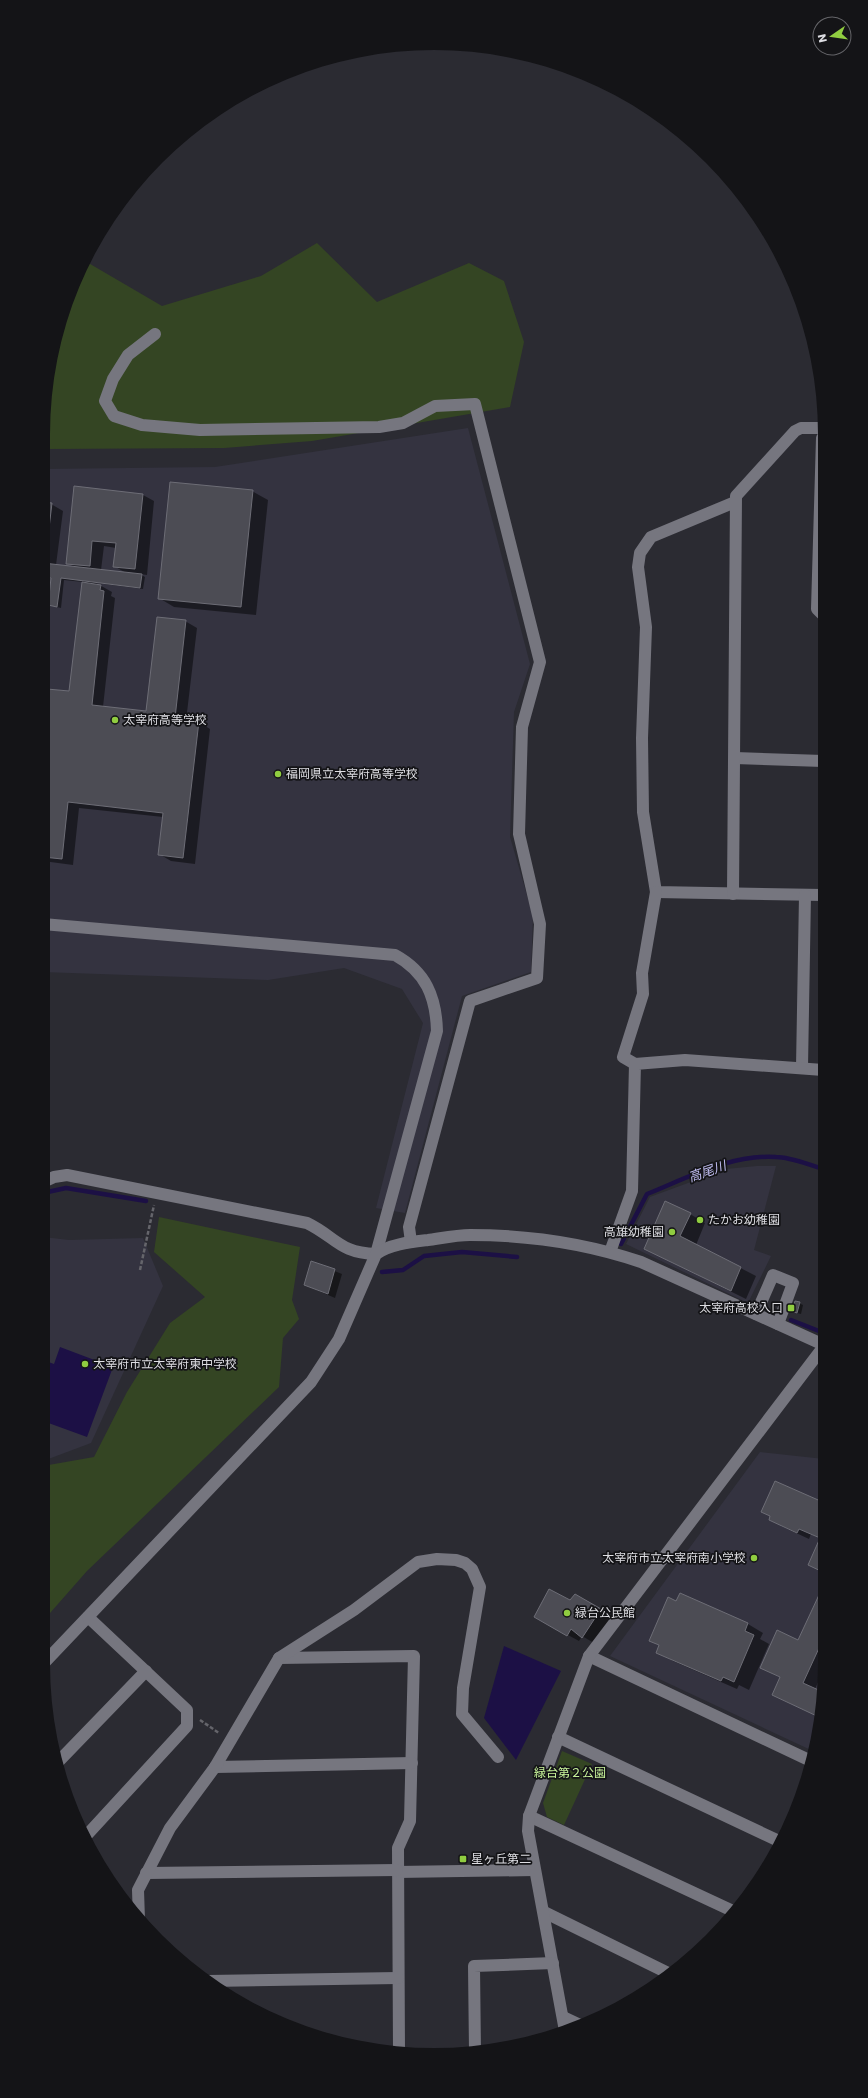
<svg xmlns="http://www.w3.org/2000/svg" width="868" height="2098" viewBox="0 0 868 2098" font-family="Poppins,'Noto Sans JP',sans-serif">
	<style>
		.built { fill: #343340 }
		.green { fill: #344523 }
		.water { fill: #1c1045 }
		.shadow { fill: #0007; fill-rule: evenodd }
		.lines { fill: none; stroke-linecap: round; stroke-linejoin: round }
		.stream { stroke: #1c1045; stroke-width: 4.5 }
		.building { fill: #4c4c54; stroke: #6d6d76 }
		.path { stroke: #65656b; stroke-width: 2.5; stroke-dasharray: 4 2; stroke-linecap: butt }
		.minor { stroke: #76767f; stroke-width: 12 }
		.poi-dot { fill: #90cd40; stroke: #141417; stroke-width: 1.5 }
		.labels { text-anchor: middle; stroke-width: 3.5; stroke-linejoin: round; paint-order: stroke }
		.poi-label { font-size: 12px; fill: #dedee3; stroke: #141417; text-anchor: start }
		.park-label { font-size: 12px; fill: #c7f39a; stroke: #141417 }
		.water-label { font-size: 13px; font-style: italic; fill: #c0bdf2; stroke: #141417 }
	</style>
	<rect width="100%" height="100%" fill="#2b2b32"/>
	<g class="built">
		<polygon points="468,428 530,664 514,712 510,837 533,916 531,972 462,996 405,1213 376,1208 423,1023 402,989 344,968 268,980 43,972 43,469 215,467"/>
		<polygon points="757,1166 776,1166 754,1250 771,1256 748,1303 626,1244 650,1197 726,1169"/>
		<polygon points="43,1237 69,1240 143,1238 163,1286 91,1443 43,1461"/>
		<polygon points="760,1452 824,1459 825,1664 822,1715 813,1751 610,1656"/>
	</g>
	<g class="green">
		<polygon points="317,243 377,302 469,263 504,281 524,342 510,407 312,441 224,448 43,449 46,383 64,309 85,261 162,306 261,276"/>
		<polygon points="159,1217 300,1247 292,1300 299,1319 283,1338 279,1387 87,1571 43,1621 43,1466 94,1457 127,1392 170,1323 205,1297 154,1252"/>
		<polygon points="562,1751 592,1764 564,1825 547,1817 543,1803"/>
	</g>
	<g class="water">
		<polygon points="60,1347 113,1367 87,1437 43,1421 43,1360 54,1364"/>
		<polygon points="504,1646 561,1671 516,1760 484,1718"/>
	</g>
	<g class="shadow">
		<polygon points="252,491 268,500 256,615 174,607 159,598"/>
		<path d="M 143,495 L 154,501 L 147,575 L 140,574 L 145,577 L 143,589 L 96,583 L 112,592 L 111,596 L 115,598 L 103,707 L 147,712 L 185,621 L 197,628 L 186,721 L 199,722 L 210,729 L 195,864 L 171,861 L 159,854 L 163,817 L 79,808 L 73,865 L 43,861 L 43,705 L 46,705 L 70,693 L 83,582 L 64,580 L 61,608 L 49,605 L 52,579 L 43,578 L 43,503 L 51,504 L 63,511 L 56,565 L 74,567 L 67,563 ZM 104,546 L 116,548 L 114,566 L 126,573 L 101,570 Z"/>
		<polygon points="690,1214 705,1223 696,1245 756,1276 746,1299 645,1249"/>
		<polygon points="312,1262 342,1274 335,1298 305,1285"/>
		<polygon points="796,1302 803,1305 801,1314 797,1313"/>
		<polygon points="825,1504 825,1573 809,1565 821,1539 811,1534 809,1539 781,1526"/>
		<polygon points="825,1584 825,1667 815,1689 823,1693 821,1718 773,1695 781,1678 761,1667 799,1641"/>
		<polygon points="575,1595 612,1616 594,1643 582,1636 579,1641 535,1617 571,1601"/>
		<polygon points="677,1602 748,1624 763,1633 760,1639 769,1644 749,1690 739,1685 737,1689 673,1661 657,1652 660,1646 650,1640"/>
	</g>
	<g class="lines">
		<g class="stream">
			<polyline points="43,1193 66,1188 146,1201"/>
			<path d="M 621,1244 L 647,1194 C 687,1178 731,1154 776,1157 C 791,1157 809,1165 824,1169"/>
			<polyline points="382,1272 403,1270 424,1256 462,1252 517,1257"/>
			<polyline points="791,1320 824,1333"/>
		</g>
	</g>
	<g class="building">
		<polygon points="170,482 253,490 241,607 158,599"/>
		<polygon points="74,486 143,494 135,569 113,567 116,543 92,541 90,566 66,564"/>
		<polygon points="43,502 52,503 45,562 43,562"/>
		<polygon points="43,563 142,574 140,588 61,578 57,607 48,605 51,578 43,577"/>
		<polygon points="82,582 101,585 100,590 104,591 92,705 146,711 157,617 186,620 175,718 199,721 183,858 158,855 163,813 68,802 62,859 43,857 43,704 45,704 47,689 69,691"/>
		<polygon points="665,1201 691,1213 680,1236 741,1267 731,1291 644,1249"/>
		<polygon points="311,1261 335,1269 328,1294 304,1285"/>
		<polygon points="795,1301 800,1302 797,1313 792,1311"/>
		<polygon points="775,1481 825,1503 825,1573 808,1565 820,1538 799,1529 797,1533 769,1520 770,1516 761,1512"/>
		<polygon points="825,1582 825,1635 803,1683 823,1692 821,1718 772,1695 780,1677 760,1668 777,1630 798,1640"/>
		<polygon points="549,1589 570,1600 575,1594 601,1609 582,1638 571,1629 567,1636 534,1617"/>
		<polygon points="680,1593 748,1623 745,1631 754,1635 734,1682 723,1677 721,1681 656,1653 659,1645 649,1641 668,1597 676,1601"/>
	</g>
	<g class="lines">
		<g class="path">
			<polyline points="140,1270 154,1205"/>
			<polyline points="200,1720 219,1733"/>
		</g>
		<g class="minor">
			<polyline points="155,334 128,355 113,379 105,401 114,416 142,425 200,430 379,427 403,423 435,406 475,404 540,662 522,727 519,834 540,924 537,978 470,1001 409,1227 411,1242"/>
			<polyline points="822,438 817,609 822,614"/>
			<polyline points="735,502 651,537 640,553 638,567 646,627 642,738 643,812 656,892 823,895"/>
			<polyline points="735,758 823,761"/>
			<polyline points="733,894 736,496 795,431 801,428 822,428"/>
			<path d="M 43,924 L 395,955 C 426,972 436,997 437,1031 L 376,1254 C 339,1253 336,1237 307,1223 L 67,1175 L 54,1177 L 43,1182"/>
			<polyline points="635,1064 623,1057 643,994 642,973 656,892"/>
			<polyline points="802,1067 805,895"/>
			<polyline points="610,1252 632,1191 635,1064 685,1060 823,1070"/>
			<polyline points="756,1314 773,1275 793,1283 778,1324"/>
			<polyline points="589,1656 811,1761"/>
			<polyline points="279,1658 414,1656 410,1821 398,1848 399,2052"/>
			<path d="M 43,1664 L 311,1382 L 339,1339 L 376,1254 C 390,1244 411,1242 428,1240 C 442,1238 457,1235 470,1235 C 527,1235 588,1244 641,1262 L 824,1345"/>
			<polyline points="558,1737 781,1842"/>
			<polyline points="57,1763 146,1671"/>
			<polyline points="215,1767 412,1763"/>
			<polyline points="529,1816 735,1912"/>
			<polyline points="85,1837 187,1726 187,1710 88,1617"/>
			<polyline points="397,1872 534,1870"/>
			<polyline points="146,1873 397,1870"/>
			<polyline points="544,1912 670,1974"/>
			<polyline points="139,1920 138,1890 170,1828 215,1767 279,1658 354,1610 418,1562 437,1559 456,1560 465,1563 472,1569 480,1587 463,1688 462,1714 498,1757"/>
			<polyline points="208,1981 398,1978"/>
			<polyline points="563,2017 582,2026"/>
			<polyline points="565,2031 528,1831 529,1816 589,1656 824,1346"/>
			<polyline points="475,2052 474,1966 553,1963"/>
		</g>
	</g>
	<g class="poi-dot">
		<circle cx="115" cy="720" r="4"/>
		<circle cx="278" cy="774" r="4"/>
		<circle cx="700" cy="1220" r="4"/>
		<circle cx="672" cy="1232" r="4"/>
		<rect x="787" y="1304" width="8" height="8" rx="2"/>
		<circle cx="85" cy="1364" r="4"/>
		<circle cx="754" cy="1558" r="4"/>
		<circle cx="567" cy="1613" r="4"/>
		<rect x="459" y="1855" width="8" height="8" rx="2"/>
	</g>
	<g class="labels">
		<g class="poi-label">
			<text x="123" y="724">太宰府高等学校</text>
			<text x="286" y="778">福岡県立太宰府高等学校</text>
			<text x="708" y="1224">たかお幼稚園</text>
			<text x="664" y="1236" text-anchor="end">高雄幼稚園</text>
			<text x="783" y="1312" text-anchor="end">太宰府高校入口</text>
			<text x="93" y="1368">太宰府市立太宰府東中学校</text>
			<text x="746" y="1562" text-anchor="end">太宰府市立太宰府南小学校</text>
			<text x="575" y="1617">緑台公民館</text>
			<text x="471" y="1863">星ヶ丘第二</text>
		</g>
		<g class="park-label">
			<text x="570" y="1777">緑台第２公園</text>
		</g>
		<g class="water-label">
			<text transform="translate(707 1171) rotate(-19)" y="5">高尾川</text>
		</g>
	</g>
	<path d="M0 0H868V2098H0ZM434 50H434A384 384 0 0 1 818 434V1664A384 384 0 0 1 434 2048H434A384 384 0 0 1 50 1664V434A384 384 0 0 1 434 50Z" fill="#141417" fill-rule="evenodd"/>
	<g transform="translate(832 36) rotate(257)"><circle r="19" fill="#141417" stroke="#656569"/>
	<path d="M0-3L7 15L0 10L-7 15Z" fill="#90cd40"/>
	<text y="-6" font-size="11" font-weight="bold" text-anchor="middle" fill="#dedee3">N</text>
	</g>
</svg>
